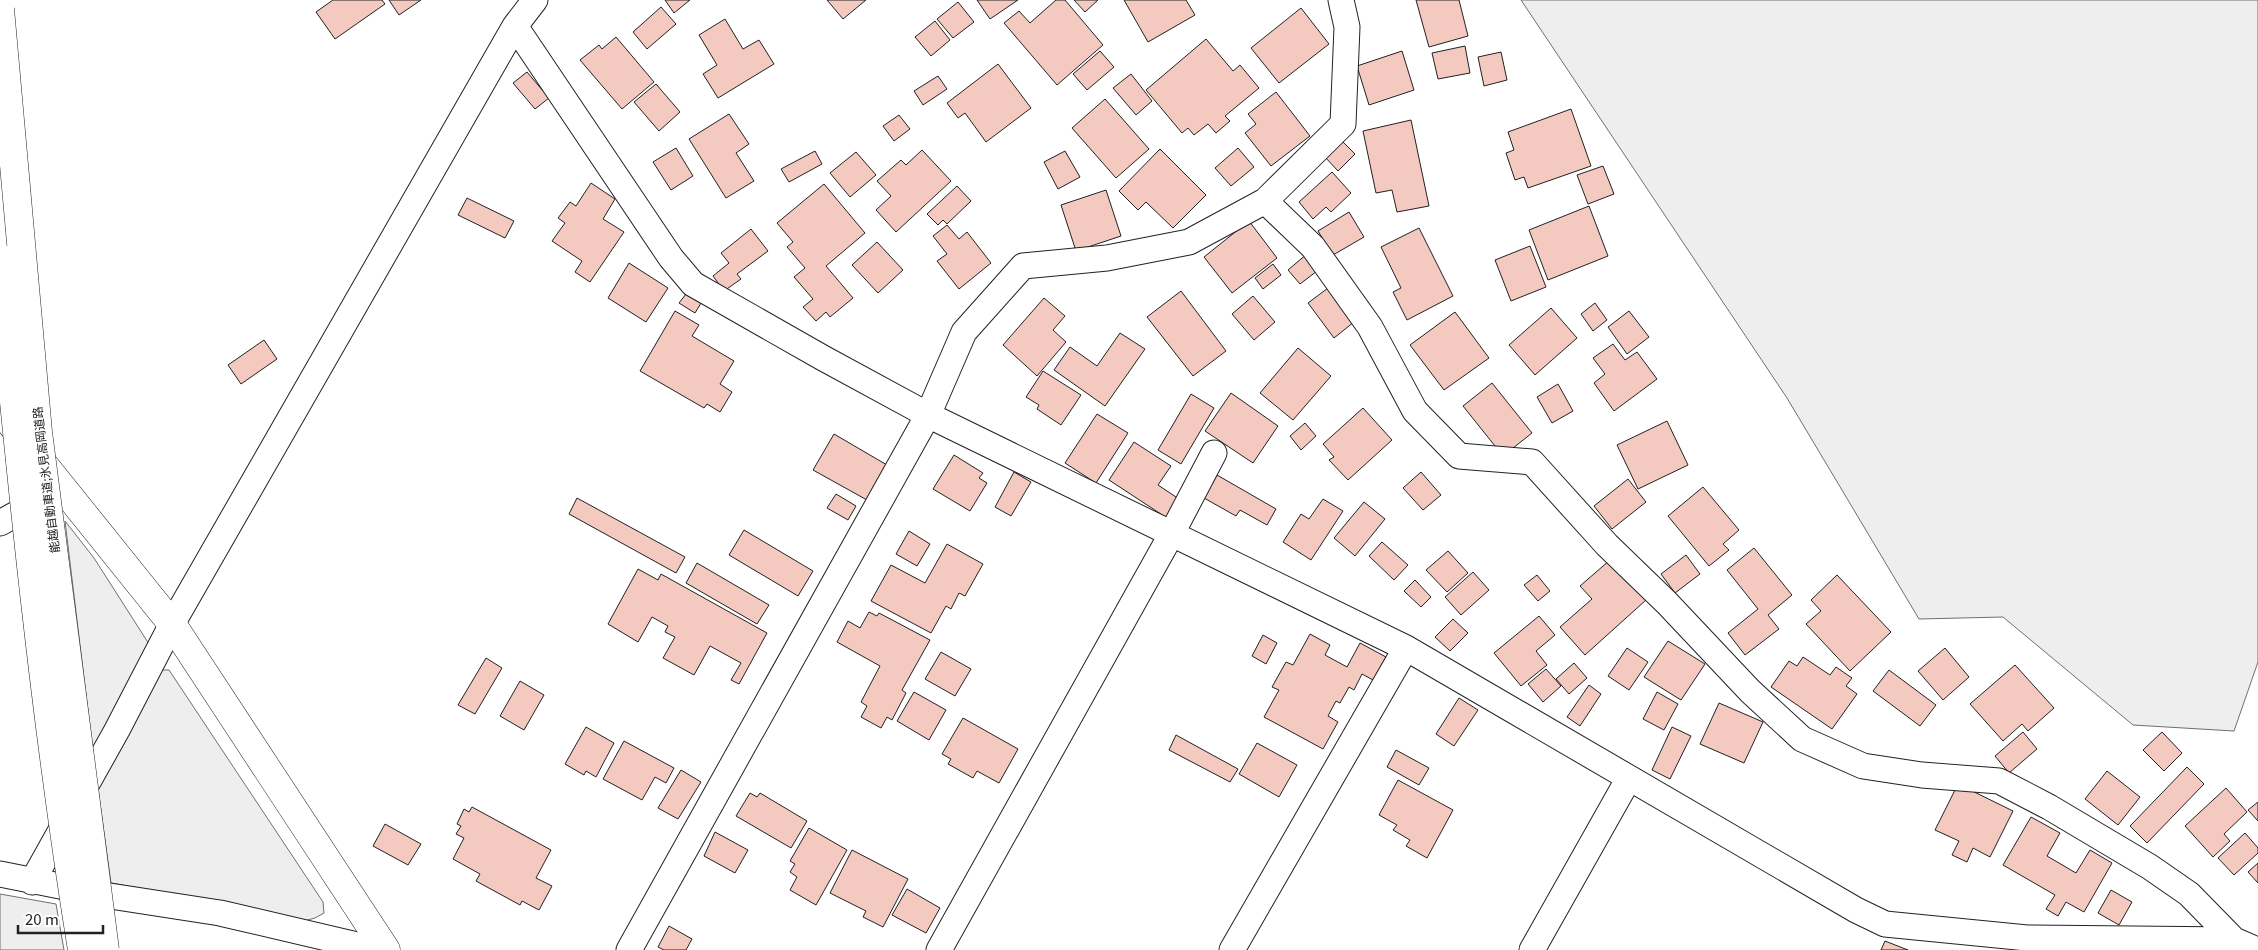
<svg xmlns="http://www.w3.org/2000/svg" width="2258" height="950" font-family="Georgia,'Noto Sans JP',serif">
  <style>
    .green { fill: #eee; stroke: #6f6f6f }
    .building { fill: #f3c9c0; stroke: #222 }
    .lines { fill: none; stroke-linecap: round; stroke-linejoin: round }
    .street-casing { stroke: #222; stroke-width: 27 }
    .secondary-casing { stroke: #222; stroke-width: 29 }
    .street { stroke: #fff; stroke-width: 25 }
    .secondary { stroke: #fff; stroke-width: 28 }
    .highway-bridge-casing { stroke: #222; stroke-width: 29; stroke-linecap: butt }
    .highway-bridge { stroke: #fff; stroke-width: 28 }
    .labels { text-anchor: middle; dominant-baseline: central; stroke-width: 4; stroke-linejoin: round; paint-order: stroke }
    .street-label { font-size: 12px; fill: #222; stroke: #fff }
  </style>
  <rect width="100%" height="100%" fill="#fff"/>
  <path class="green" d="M 1521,0 L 2258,0 L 2258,662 L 2234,731 L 2133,725 L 2003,617 L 1919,619 L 1787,398 Z
    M 65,521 L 94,558 L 149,644 L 93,752 Z
    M 159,670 L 169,670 L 323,902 L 324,913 L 315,918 L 297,923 L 244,907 L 111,883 L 97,782 Z
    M 0,894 L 56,904 L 64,950 L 0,950 Z"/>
  <path class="building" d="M 333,0 L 382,0 L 385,4 L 335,39 L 316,12 Z
    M 389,0 L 421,0 L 399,15 Z
    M 665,0 L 690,0 L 674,13 Z
    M 827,0 L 866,0 L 843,19 Z
    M 977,0 L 1018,0 L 990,19 Z
    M 1056,0 L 1065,0 L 1103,45 L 1057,85 L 1004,23 L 1019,11 L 1030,23 Z
    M 1074,0 L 1098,0 L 1085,12 Z
    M 1124,0 L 1186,0 L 1195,15 L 1148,42 Z
    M 1416,0 L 1459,0 L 1468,36 L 1429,47 Z
    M 958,2 L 974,22 L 953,38 L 937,19 Z
    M 661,7 L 676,24 L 647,49 L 633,32 Z
    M 1301,8 L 1329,44 L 1279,83 L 1251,48 Z
    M 725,19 L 743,49 L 759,40 L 774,64 L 718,98 L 703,74 L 717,65 L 699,35 Z
    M 935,21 L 950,40 L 931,56 L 915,37 Z
    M 616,37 L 654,82 L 622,109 L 580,60 L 599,45 L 602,49 Z
    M 1206,39 L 1233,71 L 1240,65 L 1259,88 L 1225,116 L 1230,121 L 1216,133 L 1208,124 L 1194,135 L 1188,128 L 1182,133 L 1146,90 Z
    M 1465,46 L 1470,73 L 1438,79 L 1432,53 Z
    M 1100,51 L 1114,67 L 1087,90 L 1073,74 Z
    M 1402,51 L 1414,90 L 1369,105 L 1357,66 Z
    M 1501,52 L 1507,80 L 1484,86 L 1478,57 Z
    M 998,64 L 1031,108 L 986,142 L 965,113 L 958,118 L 947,103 Z
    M 527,72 L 549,98 L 535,109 L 513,83 Z
    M 1131,74 L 1152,101 L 1136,115 L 1113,88 Z
    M 938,76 L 947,89 L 923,105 L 914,91 Z
    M 656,84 L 680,112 L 659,131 L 634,102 Z
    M 1276,92 L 1310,136 L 1271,166 L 1245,133 L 1256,124 L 1248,114 Z
    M 1105,99 L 1149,149 L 1116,178 L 1072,128 Z
    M 1571,109 L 1591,166 L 1528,188 L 1524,177 L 1515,180 L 1506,153 L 1514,150 L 1508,132 Z
    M 729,114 L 749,144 L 736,153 L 754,181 L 726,198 L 689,139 Z
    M 899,115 L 910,129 L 894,141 L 883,126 Z
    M 1411,120 L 1429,206 L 1397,212 L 1392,190 L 1376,193 L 1363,131 Z
    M 1341,140 L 1355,154 L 1338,171 L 1324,156 Z
    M 676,148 L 693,176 L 671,190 L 653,162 Z
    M 1238,148 L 1254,167 L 1231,186 L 1215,168 Z
    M 1160,149 L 1206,195 L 1173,228 L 1146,202 L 1138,210 L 1119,191 Z
    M 922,150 L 951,181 L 896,232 L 876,210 L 891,196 L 877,181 L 901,160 L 906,165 Z
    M 815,151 L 822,164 L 789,182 L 781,169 Z
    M 1065,151 L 1080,177 L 1058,189 L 1044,162 Z
    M 856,152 L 876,175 L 850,197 L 830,173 Z
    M 1603,166 L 1614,194 L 1588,204 L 1577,175 Z
    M 1332,172 L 1351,193 L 1331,212 L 1326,207 L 1313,219 L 1299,202 Z
    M 591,183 L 615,199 L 603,219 L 624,232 L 590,282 L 575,272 L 582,261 L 552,241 L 565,223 L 558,218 L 570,202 L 576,206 Z
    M 824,184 L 865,233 L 826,266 L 853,298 L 830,317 L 826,312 L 816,321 L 803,307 L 813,299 L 794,277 L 805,268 L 787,247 L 793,242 L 777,223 Z
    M 957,186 L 971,201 L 947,224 L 943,220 L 938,225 L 927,214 Z
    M 1106,190 L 1121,236 L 1076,251 L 1061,205 Z
    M 467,198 L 514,221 L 505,238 L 458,215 Z
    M 1589,206 L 1608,256 L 1548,280 L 1529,230 Z
    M 1349,212 L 1364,237 L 1333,255 L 1318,231 Z
    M 1249,221 L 1277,258 L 1232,293 L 1204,257 Z
    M 947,225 L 959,239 L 967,232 L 991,263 L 959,289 L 937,261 L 947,254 L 933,236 Z
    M 1419,228 L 1453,296 L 1407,320 L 1393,292 L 1401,288 L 1381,247 Z
    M 751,229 L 768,251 L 737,274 L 741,279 L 724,291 L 713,276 L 729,263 L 721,253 Z
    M 877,242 L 903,270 L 878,293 L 852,265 Z
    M 1530,246 L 1546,287 L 1511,301 L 1495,260 Z
    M 1308,253 L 1321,268 L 1300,284 L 1288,270 Z
    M 629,263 L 668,288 L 646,322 L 608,298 Z
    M 1273,264 L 1281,275 L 1263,289 L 1255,278 Z
    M 1328,288 L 1354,322 L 1334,338 L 1308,303 Z
    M 1181,291 L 1226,351 L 1193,376 L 1147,317 Z
    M 686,294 L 701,303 L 695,313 L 679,303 Z
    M 1253,296 L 1275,322 L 1254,340 L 1232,314 Z
    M 1044,298 L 1065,316 L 1053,330 L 1066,342 L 1037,376 L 1003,345 Z
    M 1595,303 L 1607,320 L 1593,331 L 1581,314 Z
    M 1551,308 L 1577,338 L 1535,375 L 1509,345 Z
    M 675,311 L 699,325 L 692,336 L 734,361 L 720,384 L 732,392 L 720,412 L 707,404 L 704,408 L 640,371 Z
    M 1629,311 L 1649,337 L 1627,354 L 1608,327 Z
    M 1455,312 L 1489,358 L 1444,390 L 1410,345 Z
    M 1120,333 L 1145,349 L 1105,406 L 1054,370 L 1070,347 L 1097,366 Z
    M 264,340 L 277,359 L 241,384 L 228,365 Z
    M 1613,344 L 1625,360 L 1637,352 L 1657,379 L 1614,411 L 1594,383 L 1605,374 L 1593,358 Z
    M 1298,348 L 1331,376 L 1293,420 L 1260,393 Z
    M 1043,371 L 1081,395 L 1061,425 L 1037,409 L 1039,405 L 1026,397 Z
    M 1492,383 L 1532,433 L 1503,456 L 1463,406 Z
    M 1558,384 L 1573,411 L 1552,423 L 1537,397 Z
    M 1231,393 L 1278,426 L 1253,463 L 1205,431 Z
    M 1191,394 L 1214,408 L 1181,464 L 1158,450 Z
    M 1363,408 L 1392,440 L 1348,480 L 1329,460 L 1334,457 L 1323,444 Z
    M 1097,414 L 1128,433 L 1096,483 L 1065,463 Z
    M 1667,421 L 1688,465 L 1638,489 L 1617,445 Z
    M 1305,423 L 1316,436 L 1301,450 L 1290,436 Z
    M 834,434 L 887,465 L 867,500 L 813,470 Z
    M 1134,442 L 1171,466 L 1158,485 L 1182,501 L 1170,520 L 1109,480 Z
    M 954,455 L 983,473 L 979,478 L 987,483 L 970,511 L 933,489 Z
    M 1014,472 L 1031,482 L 1011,516 L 995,507 Z
    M 1421,472 L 1441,495 L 1423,510 L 1403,488 Z
    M 1217,475 L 1276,509 L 1267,525 L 1240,510 L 1236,516 L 1204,498 Z
    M 1628,479 L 1646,502 L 1612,529 L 1594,506 Z
    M 1703,487 L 1739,530 L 1723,544 L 1729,550 L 1709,566 L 1668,516 Z
    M 836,494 L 856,506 L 848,520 L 827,508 Z
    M 577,498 L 685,557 L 676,573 L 569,514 Z
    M 1323,499 L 1343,511 L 1311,560 L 1283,542 L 1301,514 L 1309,519 Z
    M 1364,502 L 1385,519 L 1355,556 L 1334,538 Z
    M 744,530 L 813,571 L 798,596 L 729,555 Z
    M 909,531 L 930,544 L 917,566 L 896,554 Z
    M 1382,542 L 1408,565 L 1394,580 L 1369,556 Z
    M 947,544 L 983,564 L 965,596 L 959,593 L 951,609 L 946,606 L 931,633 L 871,601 L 891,565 L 925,583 Z
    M 1754,548 L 1792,595 L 1768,615 L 1779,629 L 1745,655 L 1728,633 L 1758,609 L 1727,570 Z
    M 1448,551 L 1468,573 L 1447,592 L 1426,570 Z
    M 1686,555 L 1700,574 L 1675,593 L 1661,574 Z
    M 1610,560 L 1646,600 L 1585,655 L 1560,627 L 1592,599 L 1580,586 Z
    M 697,563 L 769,605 L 757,624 L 686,583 Z
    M 638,569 L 658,580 L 661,574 L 767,633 L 739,684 L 731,680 L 741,663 L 710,646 L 694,675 L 663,658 L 675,637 L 665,632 L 668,626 L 652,617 L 638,642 L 608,624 Z
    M 1473,572 L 1489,590 L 1461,615 L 1445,597 Z
    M 1537,575 L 1550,591 L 1538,601 L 1524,585 Z
    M 1837,575 L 1891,632 L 1850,671 L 1806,624 L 1821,611 L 1811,600 Z
    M 1415,580 L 1431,597 L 1421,607 L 1404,591 Z
    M 869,612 L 877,616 L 879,613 L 930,640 L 902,690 L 906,693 L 892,720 L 887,717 L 881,728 L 861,717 L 867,706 L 861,702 L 880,666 L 837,642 L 848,621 L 860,628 Z
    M 1539,616 L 1555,635 L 1536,651 L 1547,665 L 1521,686 L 1494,653 Z
    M 1453,619 L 1468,633 L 1450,651 L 1435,637 Z
    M 1310,634 L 1330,645 L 1325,655 L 1347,667 L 1360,643 L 1386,657 L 1373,680 L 1362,674 L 1354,690 L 1349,687 L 1340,703 L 1336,701 L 1328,716 L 1338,722 L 1323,749 L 1264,717 L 1279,690 L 1272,687 L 1286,662 L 1293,665 Z
    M 1263,635 L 1277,643 L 1266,664 L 1252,656 Z
    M 1668,641 L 1705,664 L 1681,700 L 1644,677 Z
    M 1627,648 L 1648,662 L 1629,690 L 1608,676 Z
    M 1945,648 L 1969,677 L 1943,700 L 1918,671 Z
    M 941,652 L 971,669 L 955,696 L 925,679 Z
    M 1803,657 L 1830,675 L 1836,667 L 1852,678 L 1846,686 L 1857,694 L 1832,729 L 1771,687 L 1789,661 L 1797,666 Z
    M 486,658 L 502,668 L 475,714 L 458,705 Z
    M 1574,663 L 1587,678 L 1569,694 L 1556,679 Z
    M 2015,665 L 2054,708 L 2028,731 L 2022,724 L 2003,741 L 1970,704 Z
    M 1546,669 L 1561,686 L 1543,702 L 1528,684 Z
    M 1889,670 L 1936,705 L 1920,726 L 1873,691 Z
    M 520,681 L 544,695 L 524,730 L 500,716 Z
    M 1589,685 L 1601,694 L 1580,726 L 1567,717 Z
    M 914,692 L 946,710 L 929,740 L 897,721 Z
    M 1657,692 L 1678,704 L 1664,730 L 1643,719 Z
    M 1459,698 L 1478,710 L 1454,746 L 1436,734 Z
    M 1719,703 L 1763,722 L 1744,763 L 1700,744 Z
    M 963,718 L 1018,749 L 999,783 L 977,771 L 973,778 L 948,764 L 951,759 L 942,754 Z
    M 586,727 L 614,743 L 596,777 L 586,771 L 584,775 L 565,764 Z
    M 1672,727 L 1691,736 L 1670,779 L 1652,770 Z
    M 2023,732 L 2037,749 L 2009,773 L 1995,756 Z
    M 2162,732 L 2182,753 L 2164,771 L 2143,750 Z
    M 1176,735 L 1238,769 L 1230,782 L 1169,750 Z
    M 624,741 L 674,768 L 666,783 L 655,777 L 642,800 L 603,779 Z
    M 1257,743 L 1297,765 L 1279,797 L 1239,774 Z
    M 1396,750 L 1429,768 L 1419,785 L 1387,767 Z
    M 2187,767 L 2204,784 L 2147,843 L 2130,826 Z
    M 681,770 L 701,782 L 678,819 L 658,808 Z
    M 2107,771 L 2140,797 L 2118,825 L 2085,799 Z
    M 1398,780 L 1453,810 L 1427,858 L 1406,846 L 1410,840 L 1393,830 L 1397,825 L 1379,815 Z
    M 1958,784 L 2013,811 L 1990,857 L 1973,848 L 1967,862 L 1952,855 L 1959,841 L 1935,830 Z
    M 2226,788 L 2247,812 L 2224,834 L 2230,841 L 2213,857 L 2185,826 Z
    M 750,793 L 757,797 L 760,793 L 807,821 L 791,848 L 736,816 Z
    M 2258,802 L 2258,821 L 2248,810 Z
    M 472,807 L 551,850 L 536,878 L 552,886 L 539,910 L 522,901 L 520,905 L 476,881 L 480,874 L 453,859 L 464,838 L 456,834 L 461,826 L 457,824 L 464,809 L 469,812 Z
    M 2031,817 L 2060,833 L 2047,856 L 2076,873 L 2090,850 L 2112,863 L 2084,912 L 2066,902 L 2058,916 L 2046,909 L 2055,895 L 2003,865 Z
    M 385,824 L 421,844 L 408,865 L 373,846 Z
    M 809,828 L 847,850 L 816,905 L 790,890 L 797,877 L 790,872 L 795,864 L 790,861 Z
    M 715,832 L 748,850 L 735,873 L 704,856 Z
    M 2245,833 L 2258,848 L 2258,853 L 2234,875 L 2218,858 Z
    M 852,850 L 908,879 L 883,927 L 863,917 L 866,911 L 830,893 Z
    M 2258,863 L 2258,883 L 2248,872 Z
    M 907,889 L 940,908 L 926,933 L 892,915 Z
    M 2111,890 L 2132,902 L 2119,925 L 2098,913 Z
    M 669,926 L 692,939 L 686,950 L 664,950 L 658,947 Z
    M 1885,941 L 1908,950 L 1881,950 Z"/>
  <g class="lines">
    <defs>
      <path id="street" d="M 515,26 L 671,258 L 693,284 L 823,358 L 928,415 L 1406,648 L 1856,910 L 1885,924 L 2027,938 L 2234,940
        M 1265,201 L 1313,247 L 1370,327 L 1415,411 L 1459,456 L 1532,462 L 1607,545 L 1667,603 L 1750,691 L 1802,739 L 1863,766 L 1922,775 L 1999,781 L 2049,807 L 2150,867 L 2189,894 L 2234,940 L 2257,950
        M 0,523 L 41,500
        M 0,874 L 110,896 L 220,913 L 378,950
        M 32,882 L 117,730 L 172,624 L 515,26 L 535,0
        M 629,950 L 928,415 L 964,332 L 1023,266 L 1107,258 L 1189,242 L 1265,201 L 1343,124 L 1347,27 L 1341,0
        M 939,950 L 1171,535 L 1214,453
        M 1232,950 L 1406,648
        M 1532,950 L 1629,778"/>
      <path id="secondary" d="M 0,410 L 172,624 L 386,950"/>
    </defs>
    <use href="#street" class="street-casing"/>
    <use href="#secondary" class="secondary-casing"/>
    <use href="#street" class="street"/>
    <use href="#secondary" class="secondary"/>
    <defs>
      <path id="highway-bridge" d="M 0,9 L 38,432 L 105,950
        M 0,258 C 22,489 45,721 82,950"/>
    </defs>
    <use href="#highway-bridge" class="highway-bridge-casing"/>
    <use href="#highway-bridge" class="highway-bridge"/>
  </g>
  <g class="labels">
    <g class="street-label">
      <text transform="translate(45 480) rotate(-97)">能越自動車道;氷見高岡道路</text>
    </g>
  </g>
  <path d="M18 925v8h85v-8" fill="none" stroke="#222222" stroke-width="2.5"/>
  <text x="25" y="925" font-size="15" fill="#222222" stroke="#ffffff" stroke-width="4" paint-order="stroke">20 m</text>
</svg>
